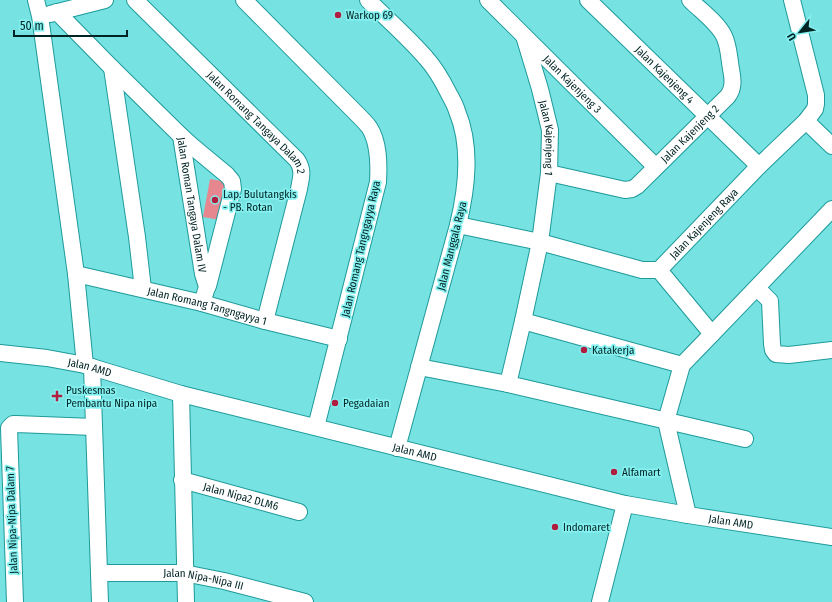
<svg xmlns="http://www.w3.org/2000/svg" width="832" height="602" font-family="'Fira Sans Condensed',sans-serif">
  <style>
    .green { fill: #e6878f }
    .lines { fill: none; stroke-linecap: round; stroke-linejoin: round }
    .minor-casing { stroke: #1f9a9a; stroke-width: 18 }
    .minor { stroke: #fff; stroke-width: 16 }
    .poi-dot { fill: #b01d3f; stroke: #84f0ef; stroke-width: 1.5 }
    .labels { text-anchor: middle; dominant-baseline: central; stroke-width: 3.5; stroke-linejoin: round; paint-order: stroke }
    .poi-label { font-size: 11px; fill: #002323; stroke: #84f0ef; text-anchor: start }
    .street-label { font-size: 11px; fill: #002323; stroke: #84f0ef }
  </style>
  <rect width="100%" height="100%" fill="#76e2e2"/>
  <path class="green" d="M 210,179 L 228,182 L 220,220 L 203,217 Z"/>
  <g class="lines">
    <defs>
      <g id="minor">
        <path d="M 36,0 L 40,16 L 76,274 L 85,365"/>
        <path id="s1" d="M 135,0 L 297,160 C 304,171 301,177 299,189 L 265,321"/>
        <path d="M 244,0 L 358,115 C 362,119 366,123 369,127 C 379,142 379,164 378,182 L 316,427"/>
        <path d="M 368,0 C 387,19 409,38 426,58 C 435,68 442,80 448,92 C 451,98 455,104 457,111 C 472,147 467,188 458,225 L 397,448"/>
        <path id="s2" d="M 488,0 L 656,167"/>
        <path id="s3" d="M 588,0 L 759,166"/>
        <path id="s4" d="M 57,12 L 112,68 L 181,136 L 203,274 L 207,287 L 202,303"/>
        <path d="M 50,14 L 105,0"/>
        <path id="s5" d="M 524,36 L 540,89 L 550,130 L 549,173 L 540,242 L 523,321 L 508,384 L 745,439"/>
        <path d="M 112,68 L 137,237 L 143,289"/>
        <path d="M 806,121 L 832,146"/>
        <path d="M 181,136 L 192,146 L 227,175 L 232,181 L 233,189 L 208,286"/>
        <path id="s6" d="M 549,173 L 625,190 L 632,189 L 637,186 L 728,96 C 734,88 733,79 731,69 C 729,58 729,46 724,36 C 717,22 701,11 690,0"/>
        <path id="s7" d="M 458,225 L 540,242 L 642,270 L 659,270 L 759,166 L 806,121 L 815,109 L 816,104 L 816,95 L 792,0"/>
        <path d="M 659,270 L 712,334 L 682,365 L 666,421 L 688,515"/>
        <path id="s8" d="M 76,274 L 202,303 L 265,321 L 339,339"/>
        <path d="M 757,288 L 770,301 L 772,344 L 773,350 L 776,354 L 789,355 L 832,350"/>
        <path d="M 523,321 L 682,365"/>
        <path d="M 712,334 L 832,209"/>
        <path id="s9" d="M 0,353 L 47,358 L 85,365 L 181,394 L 625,504 L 688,515 L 832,537"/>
        <path d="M 92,367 L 100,602"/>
        <path d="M 419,367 L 508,384"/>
        <path d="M 181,394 L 186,602"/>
        <path id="s10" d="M 182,480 L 299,512"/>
        <path id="s11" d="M 99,573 L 184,573 L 224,581 L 305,602"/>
        <path d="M 15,602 L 9,428 L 13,424 L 16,424 L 94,427"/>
        <path d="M 600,602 L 625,504"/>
      </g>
    </defs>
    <use href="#minor" class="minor-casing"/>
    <use href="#minor" class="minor"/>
  </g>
  <g class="poi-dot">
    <circle cx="338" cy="15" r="4"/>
    <circle cx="215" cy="200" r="4"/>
    <circle cx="584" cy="350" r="4"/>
    <path d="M55 390h4v4h4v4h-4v4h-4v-4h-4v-4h4z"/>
    <circle cx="335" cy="403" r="4"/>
    <circle cx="614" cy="472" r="4"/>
    <circle cx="555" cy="527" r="4"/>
  </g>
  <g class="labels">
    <g class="poi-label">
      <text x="346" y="15">Warkop 69</text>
      <text x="223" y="194">Lap. Bulutangkis<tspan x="223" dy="13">- PB. Rotan</tspan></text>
      <text x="592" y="350">Katakerja</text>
      <text x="66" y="390">Puskesmas<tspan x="66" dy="13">Pembantu Nipa nipa</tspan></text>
      <text x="343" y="403">Pegadaian</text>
      <text x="622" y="472">Alfamart</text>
      <text x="563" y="527">Indomaret</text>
    </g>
    <g class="street-label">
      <text stroke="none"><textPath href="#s3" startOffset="107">Jalan Kajenjeng 4</textPath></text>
      <text stroke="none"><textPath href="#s2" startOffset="119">Jalan Kajenjeng 3</textPath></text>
      <text stroke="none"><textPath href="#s1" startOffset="173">Jalan Romang Tangaya Dalam 2</textPath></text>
      <text stroke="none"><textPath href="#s6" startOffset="165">Jalan Kajenjeng 2</textPath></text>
      <text stroke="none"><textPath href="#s5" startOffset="105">Jalan Kajenjeng 1</textPath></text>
      <text stroke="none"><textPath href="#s4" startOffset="245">Jalan Roman Tangaya Dalam IV</textPath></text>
      <text stroke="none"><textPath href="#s7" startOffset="271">Jalan Kajenjeng Raya</textPath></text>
      <text transform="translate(452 246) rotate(-76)">Jalan Manggala Raya</text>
      <text transform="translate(361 249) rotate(-77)">Jalan Romang Tangngayya Raya</text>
      <text stroke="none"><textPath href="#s8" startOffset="135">Jalan Romang Tangngayya 1</textPath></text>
      <text stroke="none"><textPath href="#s9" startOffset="91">Jalan AMD</textPath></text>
      <text stroke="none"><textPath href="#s9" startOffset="427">Jalan AMD</textPath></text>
      <text stroke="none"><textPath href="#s10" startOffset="61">Jalan Nipa2 DLM6</textPath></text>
      <text transform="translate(12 520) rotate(-92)">Jalan Nipa-Nipa Dalam 7</text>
      <text stroke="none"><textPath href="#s9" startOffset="751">Jalan AMD</textPath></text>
      <text stroke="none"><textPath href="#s11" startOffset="105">Jalan Nipa-Nipa III</textPath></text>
    </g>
  </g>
  <g transform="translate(800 32) rotate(240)" stroke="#84f0ef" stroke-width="3" paint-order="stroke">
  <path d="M0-3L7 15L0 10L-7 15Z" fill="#002323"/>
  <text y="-6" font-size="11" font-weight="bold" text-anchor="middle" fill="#002323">U</text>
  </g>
  <path d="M14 30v6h113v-6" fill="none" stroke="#002323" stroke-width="2"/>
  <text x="20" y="30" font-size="12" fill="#002323" stroke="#84f0ef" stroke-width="3" paint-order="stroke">50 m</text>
</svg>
